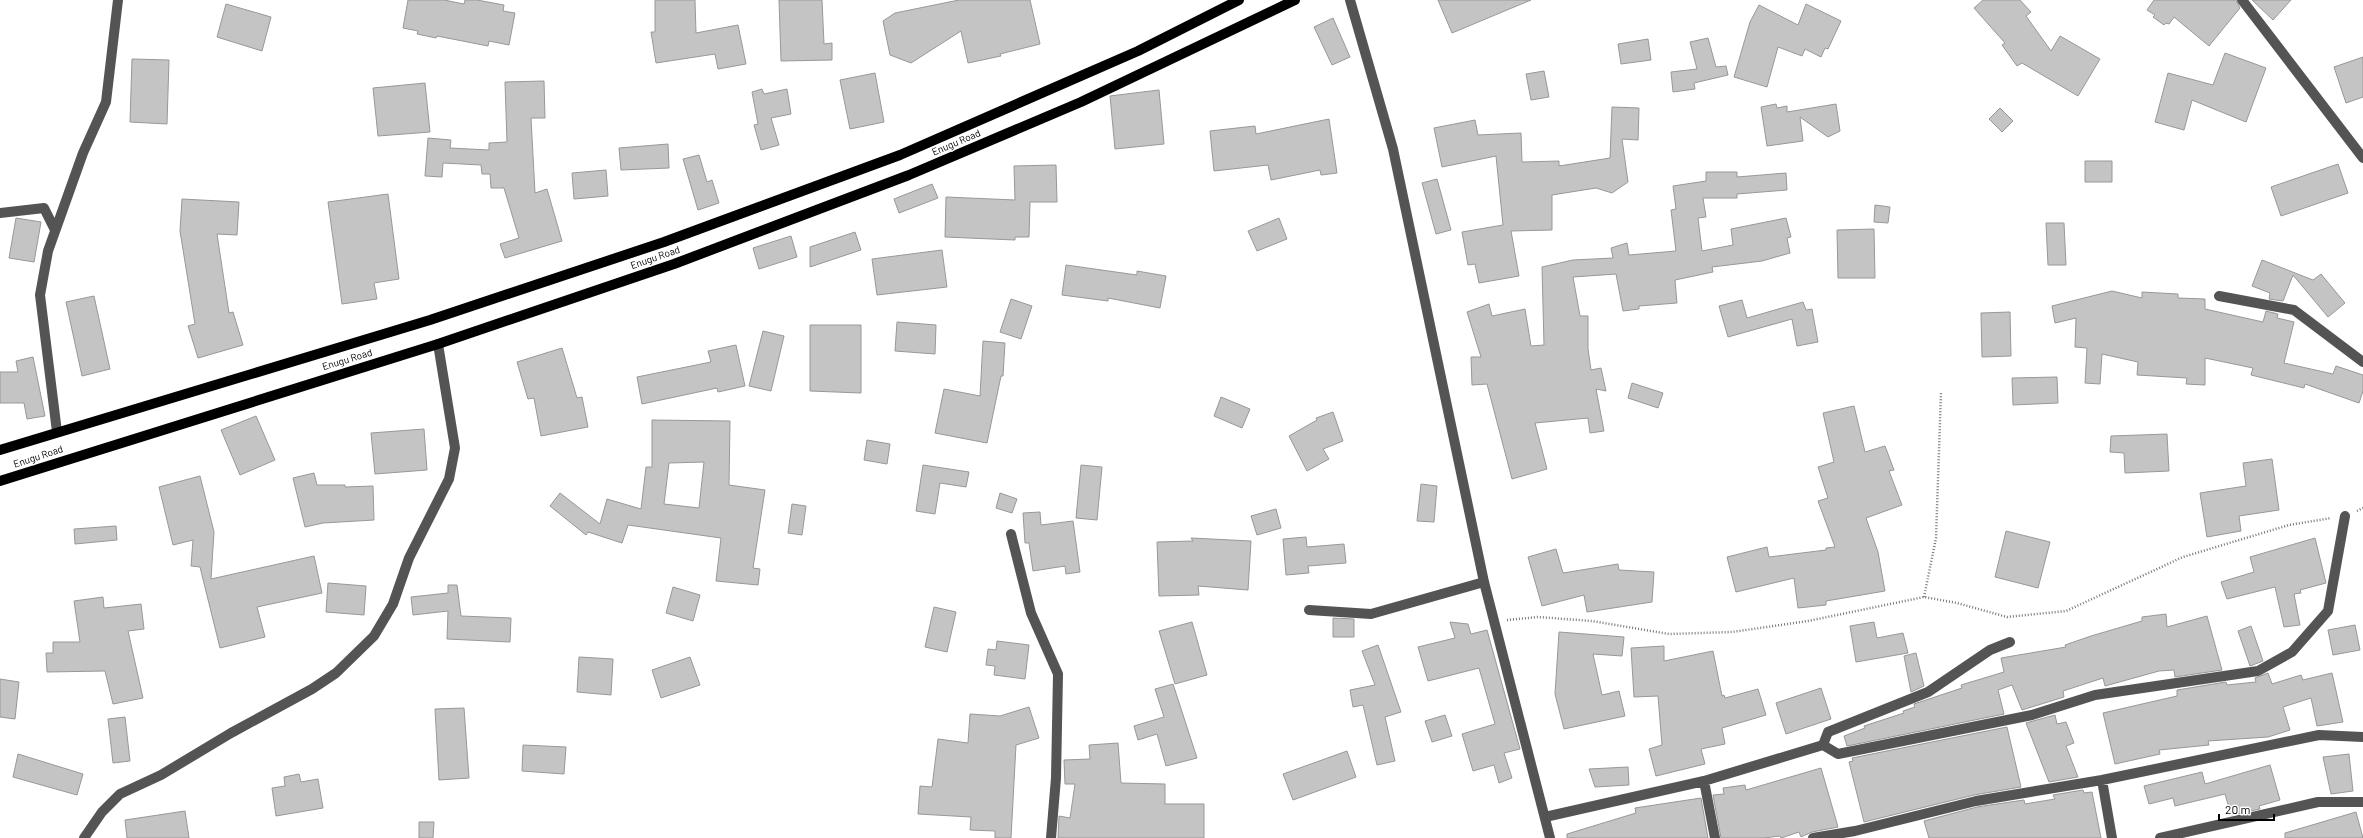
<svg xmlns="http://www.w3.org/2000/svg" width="2363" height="838" font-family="Barlow,sans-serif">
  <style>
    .building { fill: #c4c4c4; stroke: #989898; fill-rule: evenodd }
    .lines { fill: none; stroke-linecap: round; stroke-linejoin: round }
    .path { stroke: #767676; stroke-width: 2.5; stroke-dasharray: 1 2; stroke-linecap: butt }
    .minor { stroke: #545454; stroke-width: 10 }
    .major { stroke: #000; stroke-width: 10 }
    .labels { text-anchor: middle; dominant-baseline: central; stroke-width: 3; stroke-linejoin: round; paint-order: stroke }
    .street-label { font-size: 10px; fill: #000; stroke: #fff }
  </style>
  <rect width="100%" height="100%" fill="#fff"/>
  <path class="building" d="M 408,0 L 444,0 L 464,4 L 465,0 L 477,0 L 504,5 L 503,11 L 515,13 L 509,45 L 489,41 L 488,46 L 437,36 L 436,38 L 417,34 L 418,31 L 403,28 Z
    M 655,0 L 695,0 L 696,33 L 738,25 L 746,64 L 718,69 L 715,54 L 656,63 L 651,32 L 655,32 Z
    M 779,0 L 822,0 L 824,44 L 832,43 L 832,60 L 781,61 Z
    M 959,0 L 1030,0 L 1040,44 L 1000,54 L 1001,56 L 968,63 L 961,31 L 911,63 L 890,55 L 883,21 L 895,13 Z
    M 1438,0 L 1531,0 L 1452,33 Z
    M 1983,0 L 2020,0 L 2031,12 L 2026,16 L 2051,51 L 2060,36 L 2100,59 L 2078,96 L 2022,63 L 2017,66 L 2002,45 L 2005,43 L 1974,8 Z
    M 2154,0 L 2236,0 L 2240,8 L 2209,46 L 2174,17 L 2169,24 L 2166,23 L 2164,25 L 2153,17 L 2155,15 L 2147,10 Z
    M 2252,0 L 2291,0 L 2273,20 Z
    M 226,4 L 271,17 L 262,51 L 217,37 Z
    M 1806,4 L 1841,21 L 1828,49 L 1825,48 L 1821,57 L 1805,49 L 1802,56 L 1778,47 L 1767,87 L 1734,77 L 1750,22 L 1759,5 L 1798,25 Z
    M 1333,18 L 1350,57 L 1332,65 L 1314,27 Z
    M 1708,38 L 1716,67 L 1726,66 L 1728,75 L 1694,83 L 1695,89 L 1673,92 L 1671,72 L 1697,69 L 1690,42 Z
    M 1648,39 L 1651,60 L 1621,64 L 1618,44 Z
    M 2225,53 L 2266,68 L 2246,122 L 2192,100 L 2184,130 L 2155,122 L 2168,73 L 2213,85 Z
    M 2363,57 L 2363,97 L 2346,103 L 2334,67 Z
    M 132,59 L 169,60 L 167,124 L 130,122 Z
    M 1544,71 L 1549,97 L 1531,100 L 1526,74 Z
    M 875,73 L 884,122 L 850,129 L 840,80 Z
    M 544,81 L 545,118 L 531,118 L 535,193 L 547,189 L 562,241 L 505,258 L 500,244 L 519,238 L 504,188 L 491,188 L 490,174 L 482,174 L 481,165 L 443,163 L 442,177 L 425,176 L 428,138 L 451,140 L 450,148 L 489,150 L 489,143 L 507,142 L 505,82 Z
    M 425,83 L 430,132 L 378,136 L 373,88 Z
    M 762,89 L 764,94 L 787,89 L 791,114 L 771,118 L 779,145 L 761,150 L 754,125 L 758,124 L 752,92 Z
    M 1159,90 L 1164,144 L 1115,149 L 1110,96 Z
    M 1776,104 L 1777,108 L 1787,106 L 1787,112 L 1836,104 L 1840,131 L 1828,137 L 1800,117 L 1803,141 L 1767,146 L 1761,107 Z
    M 1612,107 L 1639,108 L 1638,140 L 1622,139 L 1628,182 L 1612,193 L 1596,188 L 1552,195 L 1552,230 L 1511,231 L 1519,276 L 1479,283 L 1475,264 L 1468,265 L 1462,232 L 1503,225 L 1496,156 L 1442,167 L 1434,128 L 1475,120 L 1478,135 L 1521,133 L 1522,162 L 1559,161 L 1559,166 L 1610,158 Z
    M 2000,108 L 2013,121 L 2002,132 L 1989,119 Z
    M 1329,119 L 1337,173 L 1321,175 L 1320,170 L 1271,180 L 1268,165 L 1214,171 L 1210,131 L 1255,126 L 1256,134 Z
    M 668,144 L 669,168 L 621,170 L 619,148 Z
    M 699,155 L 707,182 L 712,180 L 719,203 L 698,210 L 683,159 Z
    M 2085,161 L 2112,161 L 2112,182 L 2085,182 Z
    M 2338,164 L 2348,193 L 2281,216 L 2271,187 Z
    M 1056,165 L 1057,202 L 1030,202 L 1029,237 L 1015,237 L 1015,240 L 945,237 L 946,197 L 1015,200 L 1014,166 Z
    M 606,170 L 608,196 L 574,199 L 572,173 Z
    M 1706,172 L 1737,172 L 1737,177 L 1786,173 L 1787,190 L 1737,194 L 1737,198 L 1703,198 L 1706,217 L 1698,218 L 1702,251 L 1733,245 L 1731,229 L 1786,218 L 1791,237 L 1787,238 L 1790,253 L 1762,261 L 1712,267 L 1713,272 L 1675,280 L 1677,303 L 1639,306 L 1639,309 L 1623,311 L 1616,274 L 1573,277 L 1580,316 L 1588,316 L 1588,349 L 1591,370 L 1601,368 L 1606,391 L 1596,389 L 1604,431 L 1590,433 L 1588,418 L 1535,423 L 1547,469 L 1512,479 L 1487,384 L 1472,385 L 1471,357 L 1481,357 L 1467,312 L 1489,304 L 1492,316 L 1525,309 L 1531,346 L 1544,345 L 1542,267 L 1573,260 L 1613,258 L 1611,248 L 1627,243 L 1629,255 L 1676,251 L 1671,210 L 1676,209 L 1673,186 L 1706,181 Z
    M 1437,179 L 1451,230 L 1436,234 L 1422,183 Z
    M 932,184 L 938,198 L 899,213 L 894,199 Z
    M 388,194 L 399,279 L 374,283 L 377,299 L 342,304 L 328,202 Z
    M 182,199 L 239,202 L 237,235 L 217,234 L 229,313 L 233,312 L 243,345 L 198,358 L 188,326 L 195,324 L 180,231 Z
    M 1875,205 L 1890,207 L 1888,223 L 1874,222 Z
    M 16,218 L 41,222 L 34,262 L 9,258 Z
    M 1279,218 L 1287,239 L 1257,251 L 1248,231 Z
    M 2046,223 L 2064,223 L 2066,265 L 2048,265 Z
    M 1874,229 L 1875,278 L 1838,278 L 1837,230 Z
    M 855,232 L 861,250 L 810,267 L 810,247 Z
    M 791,236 L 797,257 L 759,269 L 753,248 Z
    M 942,250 L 947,287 L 877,295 L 872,259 Z
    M 2262,260 L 2313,280 L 2321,274 L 2345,303 L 2328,317 L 2293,275 L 2283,301 L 2269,299 L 2270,293 L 2252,286 Z
    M 1066,265 L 1137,275 L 1137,271 L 1166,276 L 1160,308 L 1108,298 L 1108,301 L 1062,295 Z
    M 2112,291 L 2142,298 L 2142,292 L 2178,294 L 2178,298 L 2205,299 L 2205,309 L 2263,322 L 2266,311 L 2278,314 L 2277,318 L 2294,322 L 2284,363 L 2333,374 L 2336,366 L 2363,375 L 2363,391 L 2359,403 L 2305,384 L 2304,388 L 2251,375 L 2253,368 L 2205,358 L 2205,385 L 2186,384 L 2187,378 L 2137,375 L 2138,362 L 2102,354 L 2100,384 L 2085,383 L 2087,348 L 2075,347 L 2076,318 L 2055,323 L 2052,306 Z
    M 94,296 L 110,369 L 82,376 L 66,302 Z
    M 1011,299 L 1032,306 L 1021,339 L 1000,332 Z
    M 1742,300 L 1747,318 L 1803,302 L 1806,310 L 1812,309 L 1818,342 L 1797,346 L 1792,319 L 1728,337 L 1719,306 Z
    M 2010,312 L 2011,356 L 1982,357 L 1981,313 Z
    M 897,322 L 936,325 L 935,354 L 895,351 Z
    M 810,325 L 861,325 L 861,393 L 810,391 Z
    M 763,331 L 784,336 L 771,391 L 749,386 Z
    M 983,341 L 1005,343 L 1003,376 L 1001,376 L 987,443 L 935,433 L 944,389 L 980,396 Z
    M 736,345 L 745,386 L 718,392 L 717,388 L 642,404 L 637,377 L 711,362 L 708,351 Z
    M 562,348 L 577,398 L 582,397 L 588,427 L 541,436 L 534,398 L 528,399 L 517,362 Z
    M 33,357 L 45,416 L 27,419 L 24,403 L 0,403 L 0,372 L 18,372 L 16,361 Z
    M 2057,377 L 2058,403 L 2013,405 L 2012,378 Z
    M 1632,383 L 1663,393 L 1658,408 L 1628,398 Z
    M 1221,397 L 1250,409 L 1242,428 L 1214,416 Z
    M 1854,406 L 1865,452 L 1885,446 L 1894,470 L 1889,471 L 1902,505 L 1866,518 L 1878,552 L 1885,591 L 1826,601 L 1826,605 L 1798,608 L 1794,578 L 1736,592 L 1727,557 L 1767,547 L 1769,557 L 1826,550 L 1826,548 L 1835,547 L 1818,501 L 1828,498 L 1818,467 L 1834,462 L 1823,413 Z
    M 1333,412 L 1343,441 L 1323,449 L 1329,459 L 1307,471 L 1289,436 L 1317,420 L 1316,418 Z
    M 256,416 L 275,460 L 240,475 L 221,430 Z
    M 652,420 L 730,421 L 729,485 L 765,490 L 753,568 L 760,569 L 758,585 L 716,581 L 721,538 L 628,525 L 622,543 L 588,532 L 586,535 L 550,506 L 560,493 L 600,524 L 607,499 L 641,509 L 646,467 L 652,467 ZM 704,462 L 699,508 L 664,504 L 669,463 Z
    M 424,429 L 427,470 L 375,474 L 371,433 Z
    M 2167,434 L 2169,471 L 2125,473 L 2124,453 L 2110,452 L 2111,436 Z
    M 867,440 L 890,444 L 887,464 L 864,460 Z
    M 2272,459 L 2279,510 L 2239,516 L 2241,531 L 2207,537 L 2200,493 L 2246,486 L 2243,463 Z
    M 923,465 L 969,472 L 966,487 L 940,483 L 935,514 L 916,511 Z
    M 1081,465 L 1102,467 L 1097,520 L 1076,518 Z
    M 314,473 L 317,485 L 345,485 L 345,487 L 373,486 L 374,520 L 323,523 L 305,527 L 293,478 Z
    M 200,476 L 214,532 L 211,579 L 314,556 L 322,593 L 257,607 L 265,637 L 220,648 L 200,567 L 191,566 L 193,540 L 173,545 L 159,487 Z
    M 1421,484 L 1437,486 L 1434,522 L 1417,521 Z
    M 1000,493 L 1017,499 L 1012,513 L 996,508 Z
    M 792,504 L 806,506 L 802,535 L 788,533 Z
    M 1276,509 L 1281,528 L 1257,535 L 1251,516 Z
    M 1040,512 L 1041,525 L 1073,521 L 1080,572 L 1066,574 L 1065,566 L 1033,571 L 1029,543 L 1025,543 L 1023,513 Z
    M 116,526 L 117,540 L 75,544 L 74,529 Z
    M 2006,531 L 2050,542 L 2038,588 L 1995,577 Z
    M 1306,537 L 1307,547 L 1344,544 L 1346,563 L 1308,566 L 1309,573 L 1286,575 L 1283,539 Z
    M 1191,538 L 1251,541 L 1248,590 L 1198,586 L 1199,595 L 1159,596 L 1157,542 L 1193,541 Z
    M 2315,538 L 2326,583 L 2300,590 L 2301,593 L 2294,594 L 2300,625 L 2284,627 L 2275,587 L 2227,599 L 2221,582 L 2254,572 L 2250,557 Z
    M 1556,549 L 1563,573 L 1618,564 L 1619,570 L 1654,572 L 1652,602 L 1587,612 L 1584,595 L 1542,606 L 1528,557 Z
    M 328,583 L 366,586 L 364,615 L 326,612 Z
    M 448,585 L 457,585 L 461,616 L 511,618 L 510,642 L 447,639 L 448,611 L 413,615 L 411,597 L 448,593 Z
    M 673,587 L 700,595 L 693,621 L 666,613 Z
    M 103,597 L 104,608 L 141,604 L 144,629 L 128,631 L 143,698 L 113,704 L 105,671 L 47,672 L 46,653 L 53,653 L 53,642 L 80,642 L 74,601 Z
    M 934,607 L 956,612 L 947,652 L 925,647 Z
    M 2166,614 L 2167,627 L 2207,616 L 2222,670 L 2175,677 L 2174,670 L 2159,671 L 2105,686 L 2103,678 L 2063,691 L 2064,697 L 2022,710 L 2012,685 L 1998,690 L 2004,714 L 1847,746 L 1844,736 L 1865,728 L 1864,726 L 1904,713 L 1903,711 L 1915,707 L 1914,704 L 1962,688 L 1961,685 L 2004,672 L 2001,658 L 2066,647 L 2065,645 L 2091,636 L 2142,621 L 2142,617 Z
    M 1333,618 L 1354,619 L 1354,637 L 1333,637 Z
    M 1192,622 L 1207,675 L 1175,684 L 1159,631 Z
    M 1450,622 L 1468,624 L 1471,634 L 1487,630 L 1520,749 L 1504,753 L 1512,778 L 1499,783 L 1494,765 L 1473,771 L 1462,734 L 1495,724 L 1479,668 L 1428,681 L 1418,647 L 1455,638 Z
    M 1874,622 L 1877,638 L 1903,633 L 1908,653 L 1856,662 L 1850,626 Z
    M 2355,625 L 2360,650 L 2333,655 L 2328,630 Z
    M 2251,626 L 2263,661 L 2250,666 L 2238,631 Z
    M 1559,632 L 1624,637 L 1622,656 L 1593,654 L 1602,695 L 1619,691 L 1625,716 L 1564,729 L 1555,694 Z
    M 997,641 L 1029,645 L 1025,679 L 994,675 L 995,666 L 986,665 L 988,649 L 996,650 Z
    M 1378,645 L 1401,712 L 1385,717 L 1395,761 L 1377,765 L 1363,705 L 1353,707 L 1350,690 L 1375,685 L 1362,651 Z
    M 1664,646 L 1664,661 L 1713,651 L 1722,696 L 1724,695 L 1725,698 L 1758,689 L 1766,715 L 1722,728 L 1725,744 L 1701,749 L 1705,764 L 1656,776 L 1649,749 L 1662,745 L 1658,696 L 1634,697 L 1631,648 Z
    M 1916,653 L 1924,686 L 1911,692 L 1904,656 Z
    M 579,657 L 613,659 L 611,695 L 577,692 Z
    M 690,657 L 700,685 L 661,698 L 652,670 Z
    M 2268,673 L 2272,684 L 2301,675 L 2303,680 L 2332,673 L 2343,722 L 2317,726 L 2311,698 L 2283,707 L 2290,730 L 2268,737 L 2208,741 L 2209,745 L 2159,750 L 2160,754 L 2115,764 L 2103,713 L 2177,696 L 2177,690 L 2226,682 L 2227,685 L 2256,682 L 2255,678 Z
    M 0,679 L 19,682 L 15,719 L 0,717 Z
    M 1173,684 L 1197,758 L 1166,766 L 1157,734 L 1138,740 L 1134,726 L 1164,717 L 1155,689 Z
    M 1821,688 L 1831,719 L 1786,734 L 1776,703 Z
    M 1029,707 L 1039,738 L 1016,745 L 1011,838 L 995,838 L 995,831 L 970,830 L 971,817 L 918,814 L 920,786 L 932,787 L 938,739 L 968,743 L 970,714 L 1000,716 Z
    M 464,708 L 469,778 L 439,780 L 435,709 Z
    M 1445,715 L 1452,736 L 1432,742 L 1425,721 Z
    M 2055,715 L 2057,724 L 2066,722 L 2074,743 L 2066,746 L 2078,777 L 2049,782 L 2026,723 Z
    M 125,717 L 130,761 L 113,763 L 108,719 Z
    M 2007,727 L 2021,787 L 1974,795 L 1864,822 L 1849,762 L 1853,761 L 1852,758 Z
    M 1118,743 L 1121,783 L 1165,784 L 1165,804 L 1204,804 L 1204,838 L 1058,838 L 1059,816 L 1070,818 L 1075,784 L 1065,784 L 1064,760 L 1090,759 L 1089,745 Z
    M 523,745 L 566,747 L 564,774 L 522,771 Z
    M 1347,751 L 1356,777 L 1293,800 L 1283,774 Z
    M 18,754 L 83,774 L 77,795 L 13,777 Z
    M 2349,754 L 2353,791 L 2331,794 L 2323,757 Z
    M 2270,765 L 2280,800 L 2259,806 L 2260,809 L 2231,815 L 2225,794 L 2175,806 L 2173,798 L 2149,804 L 2144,786 L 2202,772 L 2205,784 Z
    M 1628,767 L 1629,785 L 1595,787 L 1589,769 Z
    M 1821,768 L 1838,827 L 1812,832 L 1801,837 L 1799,832 L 1781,838 L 1780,836 L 1764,838 L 1721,838 L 1713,795 L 1724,794 L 1723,788 L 1745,785 L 1746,790 Z
    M 299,774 L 301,782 L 318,779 L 323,808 L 276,816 L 272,788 L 285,786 L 284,777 Z
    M 2083,790 L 2084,793 L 2092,792 L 2101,838 L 1929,838 L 1924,821 L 1977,807 L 2024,800 L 2025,804 L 2055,799 L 2053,795 Z
    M 1701,798 L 1708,838 L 1567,838 L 1567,834 L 1636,813 L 1635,808 Z
    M 185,811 L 189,838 L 127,838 L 125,820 Z
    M 2356,812 L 2363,838 L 2285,838 L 2285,833 Z
    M 419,822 L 434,822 L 433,838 L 419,838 Z"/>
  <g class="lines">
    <path class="path" d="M 2357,511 L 2363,508
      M 1924,597 L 1936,538 L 1941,392
      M 1507,620 L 1538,617 L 1592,621 L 1669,634 L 1732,632 L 1808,621 L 1924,597 L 1957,603 L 2007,617 L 2066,611 L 2183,557 L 2289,525 L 2331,518"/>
    <path class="minor" d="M 1350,0 L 1393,149 L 1484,582 L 1550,838
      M 2242,0 L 2363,158
      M 0,213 L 44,208 L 55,230
      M 2219,296 L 2294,310 L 2363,362
      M 57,432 L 40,295 L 48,251 L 83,153 L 106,102 L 118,0
      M 1011,534 L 1031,613 L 1058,674 L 1056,778 L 1051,838
      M 1309,610 L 1371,614 L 1484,582
      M 1823,745 L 1838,754 L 2032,715 L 2095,695 L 2258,671 L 2292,652 L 2328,611 L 2345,516
      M 2102,780 L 2112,838
      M 1704,781 L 1715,838
      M 1545,817 L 1704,781 L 1823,745 L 1828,732 L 1928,692 L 1990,650 L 2010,642
      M 84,838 L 102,812 L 120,794 L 161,775 L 231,733 L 312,689 L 336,673 L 374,636 L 393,604 L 409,558 L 449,479 L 455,448 L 438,344
      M 1813,838 L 1855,831 L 1976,801 L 2102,780 L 2319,735 L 2363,737
      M 2160,838 L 2318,802 L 2363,802"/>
    <path class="major" d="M 0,450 L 430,320 L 664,242 L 900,155 L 1138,51 L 1239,0
      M 0,481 L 438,344 L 674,264 L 909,175 L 1081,102 L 1295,0"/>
  </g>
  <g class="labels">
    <g class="street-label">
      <text transform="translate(956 142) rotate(-23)">Enugu Road</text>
      <text transform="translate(655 257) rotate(-19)">Enugu Road</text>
      <text transform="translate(347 359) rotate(-17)">Enugu Road</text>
      <text transform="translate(38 456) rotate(-18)">Enugu Road</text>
    </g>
  </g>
  <path d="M2219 814v6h55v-6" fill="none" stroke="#000000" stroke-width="2"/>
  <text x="2225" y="814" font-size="12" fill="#000000" stroke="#ffffff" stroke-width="3" paint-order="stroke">20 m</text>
</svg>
